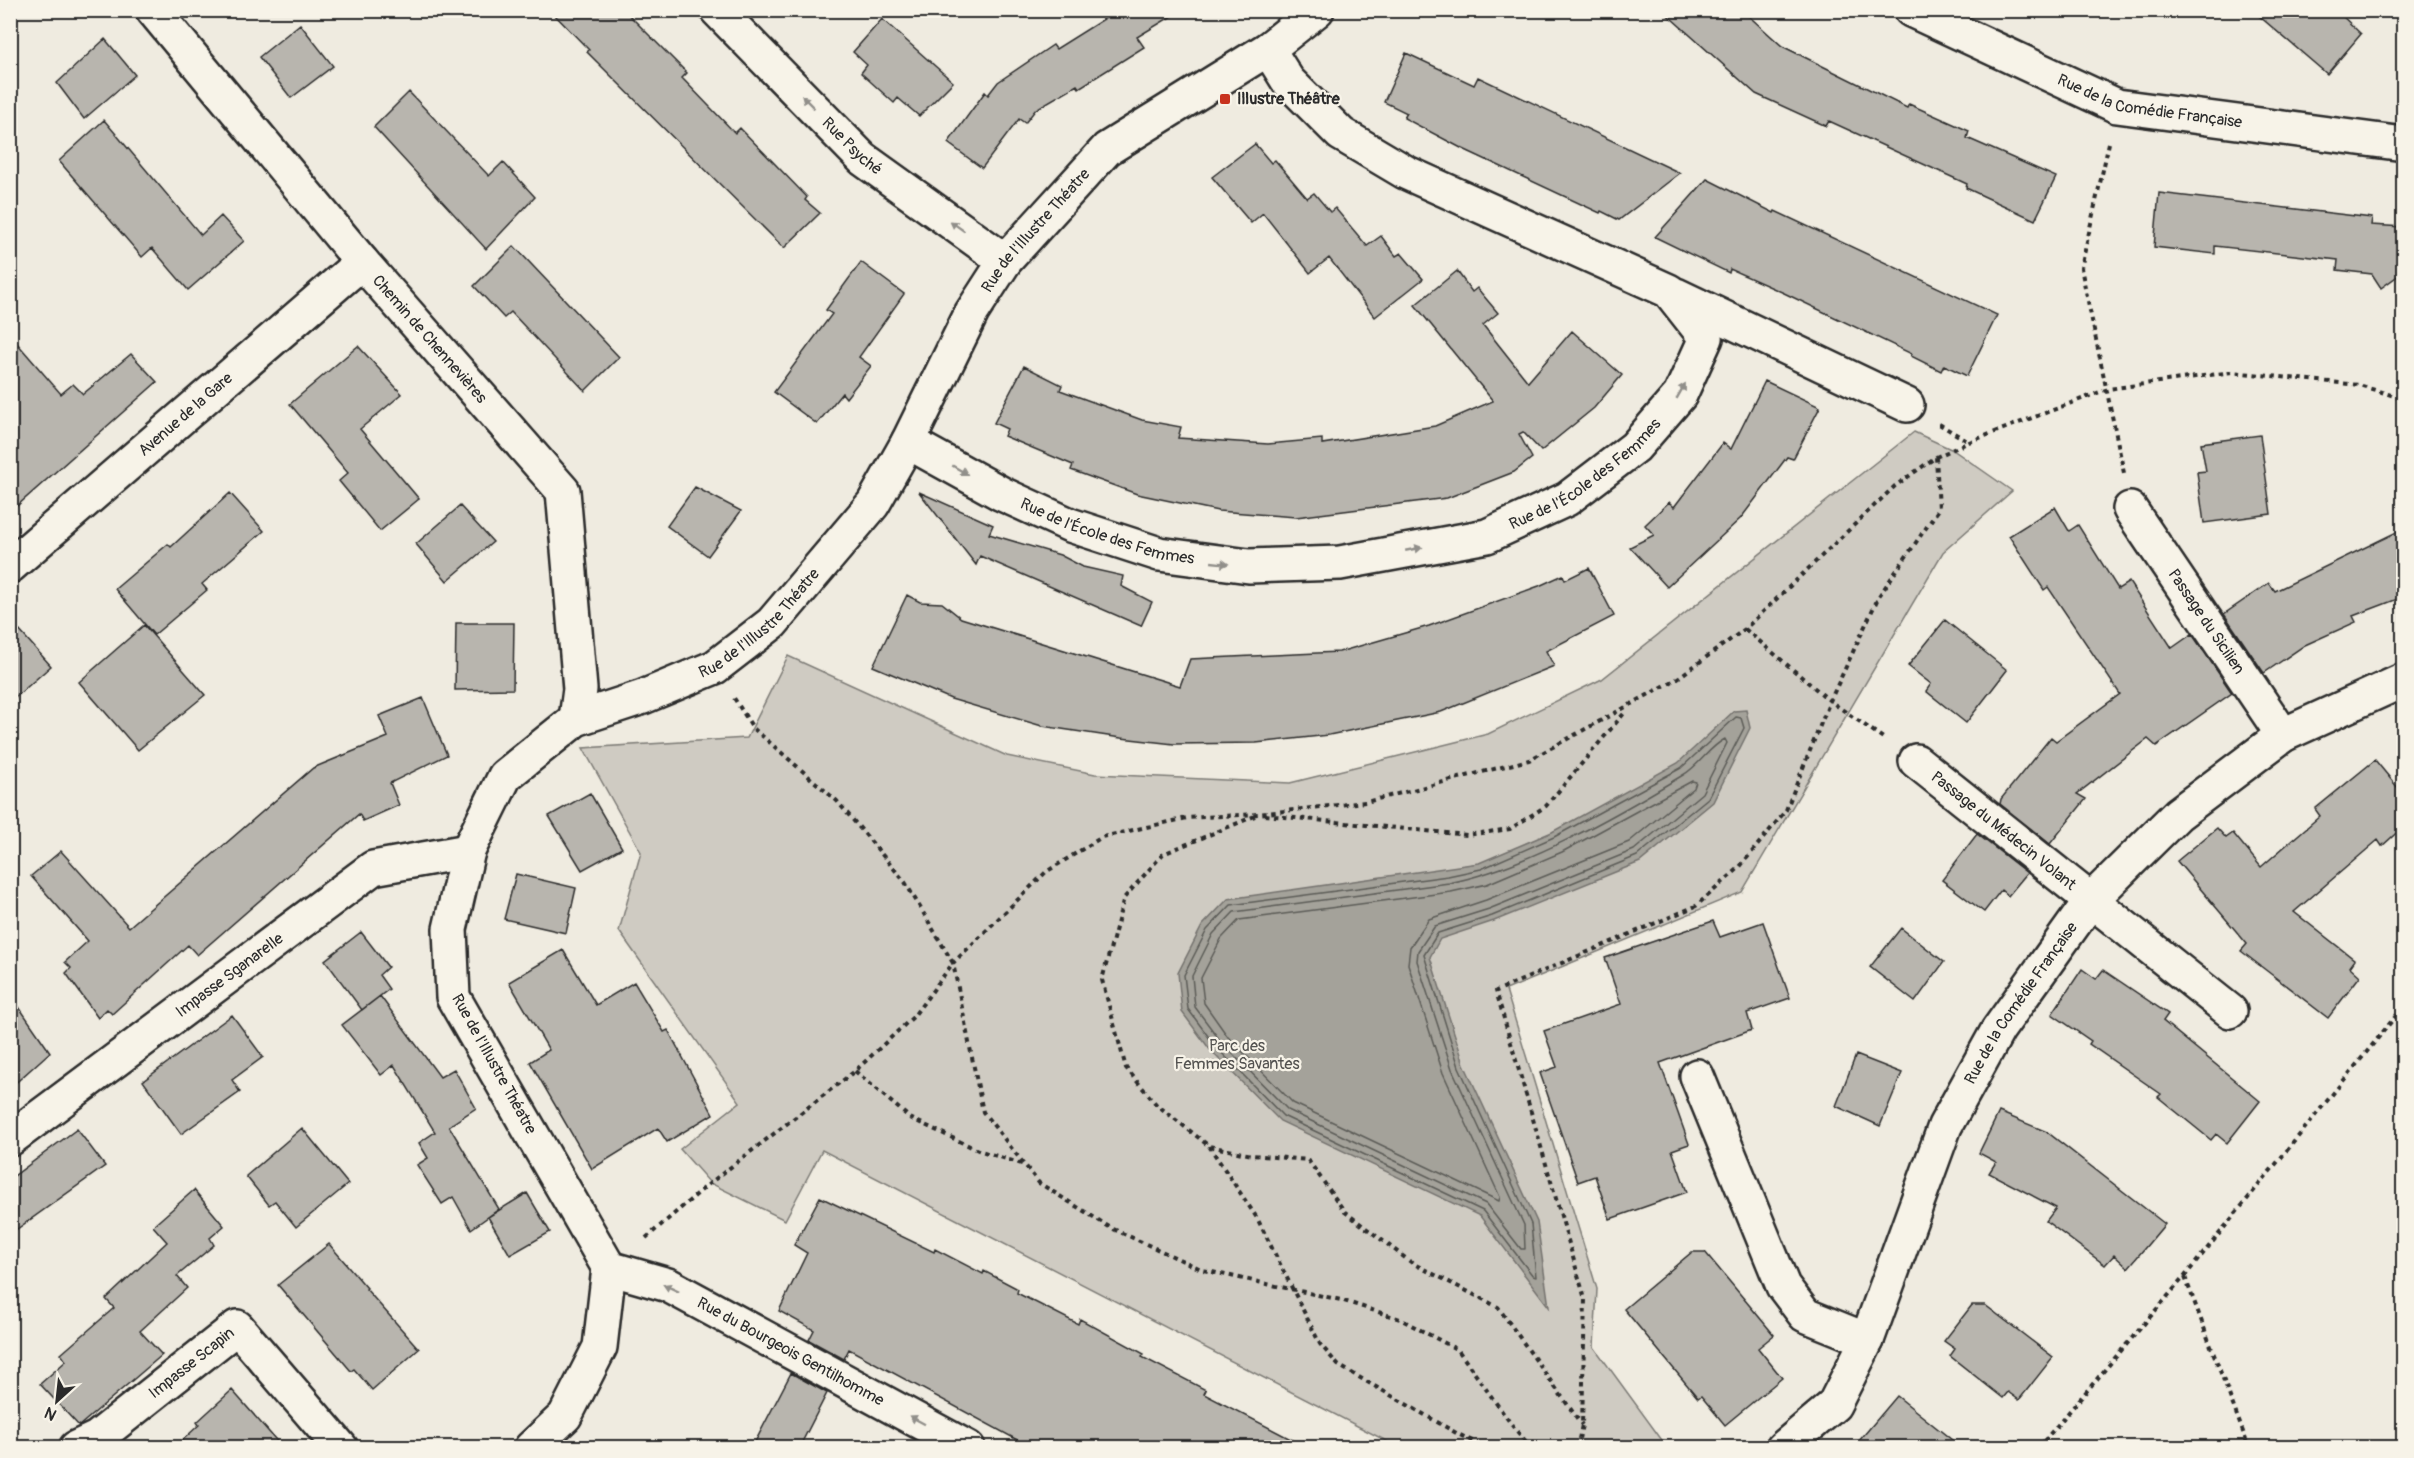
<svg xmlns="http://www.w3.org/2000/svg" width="2414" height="1458" font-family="Pangolin,sans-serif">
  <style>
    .green { fill: #cfcbc2; stroke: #7d7b76; stroke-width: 1.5 }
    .water { fill: #a4a29a; stroke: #74726e; stroke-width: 1.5 }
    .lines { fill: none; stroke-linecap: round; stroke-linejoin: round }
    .shore { stroke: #5b5b57; stroke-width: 1.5 }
    .building { fill: #b8b5ae; stroke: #2b2b2b; stroke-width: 1.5 }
    .minor-casing { stroke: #2b2b2b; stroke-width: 38 }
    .path { stroke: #2b2b2b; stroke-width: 4; stroke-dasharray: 4.5 4.5; stroke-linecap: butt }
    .minor { stroke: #f7f3e8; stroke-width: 33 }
    .oneway { fill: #918f8a }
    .poi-dot { fill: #c8321e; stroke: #f7f3e8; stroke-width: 2 }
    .labels { text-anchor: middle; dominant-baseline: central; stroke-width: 4.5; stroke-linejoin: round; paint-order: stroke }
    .poi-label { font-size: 16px; font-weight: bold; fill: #2b2b2b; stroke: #f7f3e8; text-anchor: start }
    .street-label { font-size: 16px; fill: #2b2b2b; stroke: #f7f3e8 }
    .park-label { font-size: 16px; fill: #545351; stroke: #f7f3e8 }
  </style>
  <rect width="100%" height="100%" fill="#efebe0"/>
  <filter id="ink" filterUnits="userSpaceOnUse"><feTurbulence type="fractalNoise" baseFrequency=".0167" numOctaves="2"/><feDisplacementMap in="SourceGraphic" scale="12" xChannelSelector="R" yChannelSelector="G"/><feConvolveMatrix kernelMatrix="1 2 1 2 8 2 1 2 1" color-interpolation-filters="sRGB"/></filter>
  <g filter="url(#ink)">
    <path class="green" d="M 1914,432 L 1953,450 L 2012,491 L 1943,552 L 1742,892 L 1506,990 L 1597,1289 L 1594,1347 L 1667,1447 L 1398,1447 L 822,1150 L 785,1220 L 710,1183 L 680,1149 L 740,1102 L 619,931 L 641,852 L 583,748 L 747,738 L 788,656 L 1007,756 L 1095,774 L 1290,783 L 1488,734 L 1602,679 Z"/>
    <path class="water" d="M 1746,710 L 1750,728 L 1713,802 L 1640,862 L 1494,921 L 1440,939 L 1430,957 L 1464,1064 L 1537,1222 L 1549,1307 L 1480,1216 L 1280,1121 L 1211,1051 L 1182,1012 L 1178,973 L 1202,926 L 1228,899 L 1479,863 L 1552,832 L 1678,763 L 1734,711 Z"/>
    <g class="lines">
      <path class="shore" d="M 1736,717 L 1741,718 L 1744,728 L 1708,798 L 1637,856 L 1492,916 L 1438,933 L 1424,955 L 1459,1067 L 1531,1224 L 1536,1277 L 1533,1276 L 1483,1211 L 1283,1116 L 1216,1047 L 1188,1009 L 1184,975 L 1207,930 L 1231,905 L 1448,876 L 1481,869 L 1554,837 L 1681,768 Z
        M 1725,739 L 1727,743 L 1702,793 L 1634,850 L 1489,909 L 1435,926 L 1418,951 L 1417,961 L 1452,1069 L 1524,1225 L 1525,1249 L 1521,1249 L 1486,1204 L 1288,1110 L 1222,1043 L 1195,1007 L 1192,976 L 1213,934 L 1234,912 L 1449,883 C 1525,868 1617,815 1683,775 C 1699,766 1709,747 1725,739 Z
        M 1692,781 L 1696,782 L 1694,788 L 1629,842 L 1486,900 L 1429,919 L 1410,947 L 1408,964 L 1443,1073 L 1500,1197 L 1499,1201 L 1293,1103 L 1228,1037 L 1204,1003 L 1201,978 L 1221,939 L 1239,920 L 1451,892 L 1487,884 L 1562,852 Z"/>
    </g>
    <path class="building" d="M 550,10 L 624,10 L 687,73 L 682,78 L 735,133 L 740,128 L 807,197 L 805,200 L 820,213 L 784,248 L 587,52 L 589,50 Z
      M 1118,10 L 1182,10 L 1137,37 L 1144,47 L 1079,88 L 1077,85 L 1036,109 L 1025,123 L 1019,119 L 982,168 L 948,143 L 985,92 L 988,95 L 998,82 L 1053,45 L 1056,49 Z
      M 1662,10 L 1742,10 L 1782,46 L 1907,108 L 1909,104 L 1969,131 L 1967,138 L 2056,177 L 2035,220 L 1966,188 L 1967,184 L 1829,121 L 1826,126 L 1756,94 Z
      M 2252,10 L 2336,10 L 2361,34 L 2327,74 Z
      M 882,19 L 953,82 L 919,116 L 898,98 L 894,103 L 861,73 L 867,65 L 853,52 Z
      M 300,24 L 333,66 L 291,98 L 259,57 Z
      M 105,39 L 135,75 L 84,119 L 57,83 Z
      M 1406,53 L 1474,85 L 1478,77 L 1680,173 L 1619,220 L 1601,211 L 1600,213 L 1461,148 L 1404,118 L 1407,113 L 1384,102 Z
      M 409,92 L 489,176 L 503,162 L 535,197 L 486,249 L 374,127 Z
      M 104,120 L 201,235 L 221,216 L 244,241 L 188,290 L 152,248 L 142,257 L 59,161 Z
      M 1255,144 L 1271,163 L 1275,160 L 1307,198 L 1314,193 L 1330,212 L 1335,208 L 1367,246 L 1381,236 L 1396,256 L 1401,253 L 1423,279 L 1375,317 L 1329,258 L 1310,273 L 1263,213 L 1251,223 L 1212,177 Z
      M 1707,179 L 1774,213 L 1775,211 L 1997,315 L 1967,376 L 1944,365 L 1941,371 L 1911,356 L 1912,354 L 1784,293 L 1730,269 L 1729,273 L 1655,237 Z
      M 2159,193 L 2372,218 L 2371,225 L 2403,227 L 2403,272 L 2381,288 L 2372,274 L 2337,270 L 2338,260 L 2215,246 L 2215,254 L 2154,247 Z
      M 514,246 L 619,357 L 585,391 L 511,312 L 504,318 L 474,286 Z
      M 861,262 L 904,294 L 859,357 L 871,366 L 846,398 L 842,393 L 817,424 L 774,392 L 832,314 L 826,310 Z
      M 1457,271 L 1472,292 L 1477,288 L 1498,313 L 1483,325 L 1528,382 L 1572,331 L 1622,375 L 1594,408 L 1541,451 L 1523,432 L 1519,434 L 1532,458 L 1514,472 L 1447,498 L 1296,517 L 1218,511 L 1137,494 L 1071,470 L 1073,465 L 1004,436 L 1007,429 L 994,423 L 1024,366 L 1062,385 L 1060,390 L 1142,420 L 1181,427 L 1178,438 L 1268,444 L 1322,439 L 1322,444 L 1435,426 L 1493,401 L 1415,305 Z
      M 10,335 L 61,394 L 73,384 L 83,394 L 131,354 L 157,382 L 10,512 Z
      M 358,346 L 402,394 L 360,429 L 419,499 L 380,531 L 339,481 L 348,473 L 290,404 Z
      M 1765,381 L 1820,407 L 1793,459 L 1787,457 L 1741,518 L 1667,587 L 1630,547 L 1654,535 L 1645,525 L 1669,502 L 1674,507 L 1723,443 L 1731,449 Z
      M 2260,435 L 2271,514 L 2204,523 L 2197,472 L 2206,471 L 2201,443 Z
      M 695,487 L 741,511 L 708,556 L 667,526 Z
      M 919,492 L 993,525 L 989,534 L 1060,555 L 1083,567 L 1123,576 L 1121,586 L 1152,602 L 1141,626 L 980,556 L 976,565 Z
      M 230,493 L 264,531 L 202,584 L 207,590 L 154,635 L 115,589 L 168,544 L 171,547 Z
      M 460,506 L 493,542 L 447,581 L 416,544 Z
      M 2055,507 L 2069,531 L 2078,525 L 2118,589 L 2129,582 L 2172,648 L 2192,634 L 2232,693 L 2156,746 L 2148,739 L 2077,794 L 2086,799 L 2050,844 L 2000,804 L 2001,799 L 2051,737 L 2056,741 L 2120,694 L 2048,587 L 2044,590 L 2009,536 Z
      M 2403,529 L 2403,597 L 2353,616 L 2356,622 L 2305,645 L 2264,673 L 2224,614 L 2269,583 L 2275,591 Z
      M 1589,568 L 1614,616 L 1546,651 L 1554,666 L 1441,712 L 1329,735 L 1256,743 L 1174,744 L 1121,738 L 1042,726 L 951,699 L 873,666 L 907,595 L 920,602 L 942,603 L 961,618 L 1180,686 L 1190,659 L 1339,652 L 1429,626 L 1539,586 L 1563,575 L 1565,580 Z
      M 10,620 L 51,666 L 10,702 Z
      M 1945,620 L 2007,670 L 1966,723 L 1926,691 L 1931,684 L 1908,666 Z
      M 456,623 L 514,623 L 513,689 L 455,690 Z
      M 144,625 L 205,695 L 138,750 L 79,682 Z
      M 423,698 L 447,755 L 390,783 L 399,805 L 363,821 L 359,814 L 197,955 L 188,945 L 112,1014 L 107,1009 L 98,1018 L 66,973 L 71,968 L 65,962 L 88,941 L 31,876 L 61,851 L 129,927 L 313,768 L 388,737 L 379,716 Z
      M 2375,760 L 2403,794 L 2403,827 L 2382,846 L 2378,840 L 2294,912 L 2355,960 L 2350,967 L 2360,976 L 2328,1018 L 2241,951 L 2247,944 L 2177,861 L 2217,828 L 2226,838 L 2233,833 L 2261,867 L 2320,816 L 2315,809 Z
      M 590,793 L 622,848 L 582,870 L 549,816 Z
      M 1977,834 L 2027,873 L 2008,896 L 2001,890 L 1984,912 L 1942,880 Z
      M 516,874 L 576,888 L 566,933 L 504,919 Z
      M 1713,921 L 1720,937 L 1763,922 L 1790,998 L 1747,1013 L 1752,1030 L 1660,1063 L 1689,1144 L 1672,1150 L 1687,1192 L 1610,1219 L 1595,1176 L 1578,1182 L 1540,1073 L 1557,1067 L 1544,1031 L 1621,1004 L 1605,958 Z
      M 1901,928 L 1944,962 L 1915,1002 L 1870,967 Z
      M 361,932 L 388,967 L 379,975 L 389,989 L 362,1010 L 325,960 Z
      M 563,950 L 596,1005 L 634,982 L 664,1032 L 668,1030 L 713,1114 L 667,1142 L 658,1128 L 592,1169 L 530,1062 L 549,1050 L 509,982 Z
      M 2082,969 L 2096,979 L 2103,970 L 2168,1014 L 2163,1021 L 2260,1101 L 2227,1143 L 2216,1134 L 2211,1140 L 2158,1097 L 2161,1094 L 2089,1044 L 2091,1041 L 2052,1014 Z
      M 10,994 L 50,1052 L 10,1088 Z
      M 380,996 L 440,1077 L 454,1069 L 476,1108 L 449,1126 L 499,1209 L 471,1229 L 453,1197 L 442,1204 L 417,1165 L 428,1158 L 419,1143 L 435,1132 L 394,1065 L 381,1075 L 342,1025 Z
      M 232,1015 L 263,1057 L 232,1080 L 240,1092 L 181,1134 L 143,1081 Z
      M 1856,1055 L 1902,1073 L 1880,1126 L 1836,1106 Z
      M 1999,1112 L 2047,1132 L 2165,1224 L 2128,1268 L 2114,1255 L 2105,1265 L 2046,1221 L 2056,1208 L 1989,1173 L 1996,1162 L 1979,1153 Z
      M 302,1128 L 348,1184 L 296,1227 L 275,1201 L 269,1205 L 246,1176 Z
      M 77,1129 L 105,1166 L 10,1234 L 10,1179 Z
      M 194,1190 L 224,1226 L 210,1238 L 214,1245 L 177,1276 L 187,1288 L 140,1331 L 162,1355 L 79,1426 L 40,1384 L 66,1361 L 61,1354 L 114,1308 L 106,1299 L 167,1242 L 153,1226 Z
      M 527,1193 L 550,1232 L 510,1255 L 488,1217 Z
      M 820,1197 L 934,1252 L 935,1249 L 983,1274 L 984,1271 L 1018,1289 L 1017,1293 L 1078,1324 L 1080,1319 L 1144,1354 L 1142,1357 L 1206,1390 L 1204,1394 L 1308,1448 L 1032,1448 L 849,1349 L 844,1359 L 809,1340 L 814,1330 L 779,1311 L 807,1253 L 794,1245 Z
      M 329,1244 L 367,1288 L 366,1289 L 419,1349 L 372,1390 L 354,1369 L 351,1371 L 278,1285 Z
      M 1692,1252 L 1705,1252 L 1774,1335 L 1758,1348 L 1782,1378 L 1725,1425 L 1701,1396 L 1698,1398 L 1624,1309 Z
      M 1972,1305 L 1985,1305 L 2053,1357 L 2019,1400 L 2008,1392 L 2003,1398 L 1950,1356 L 1955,1349 L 1944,1341 Z
      M 791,1373 L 827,1393 L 799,1448 L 752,1448 Z
      M 232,1390 L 283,1448 L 174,1448 L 199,1425 L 197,1422 Z
      M 1897,1396 L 1962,1448 L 1853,1448 Z"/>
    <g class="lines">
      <defs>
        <g id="minor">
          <path id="s1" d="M 153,10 L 362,262 L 563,491 L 580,689 L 576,719"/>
          <path id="s2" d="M 717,10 L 863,159 L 1005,261"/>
          <path id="s3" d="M 1911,10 L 2117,106 L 2404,144"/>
          <path d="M 1676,295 L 1907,405"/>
          <path id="s4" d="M 908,442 L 1002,494 L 1070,525 L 1159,554 L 1249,566 L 1340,563 L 1487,536 L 1567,499 L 1635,447 L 1680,395 L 1706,338 L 1669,291 L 1405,172 L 1341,134 L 1288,81 L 1268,49"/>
          <path id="s5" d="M 2130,509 L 2283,735"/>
          <path id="s6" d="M 10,566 L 362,262"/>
          <path id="s7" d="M 1916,761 L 2230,1011"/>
          <path d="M 1697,1076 L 1783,1286 L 1805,1315 L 1867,1340"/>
          <path id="s8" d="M 10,1139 L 373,868 L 468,851"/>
          <path id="s9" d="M 609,1268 L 453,997 L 450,929 L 468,851 L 505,776 L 576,719 L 643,697 L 715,667 L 772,623 L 873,504 L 908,442 L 972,312 L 1005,261 L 1107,149 L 1268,49 L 1317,10"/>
          <path id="s10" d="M 609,1268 L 668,1285 L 968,1448"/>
          <path id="s11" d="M 76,1448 L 97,1438 L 237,1327 L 341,1448"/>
          <path d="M 531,1448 L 565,1416 L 600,1347 L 609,1268"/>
          <path id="s12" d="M 1783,1448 L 1834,1405 L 1867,1340 L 1945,1126 L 1998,1030 L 2091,900 L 2178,814 L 2283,735 L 2404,680"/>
        </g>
      </defs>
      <use href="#minor" class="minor-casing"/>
      <path class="path" d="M 2109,143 L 2081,268 L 2124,473
        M 1939,424 L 1969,442
        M 1745,629 L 1830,701 L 1886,740
        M 1265,815 L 1467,835 L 1510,829 L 1546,806 L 1626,711
        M 1255,816 L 1163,854 L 1124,898 L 1102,980 L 1126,1068 L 1156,1104 L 1209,1146 L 1252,1155 L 1308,1160 L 1345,1212 L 1412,1263 L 1498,1307 L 1582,1425
        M 855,1071 L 910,1118 L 978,1150 L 1025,1165
        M 1209,1146 L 1257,1218 L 1320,1344 L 1338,1365 L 1458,1434 L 1486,1448
        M 646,1238 L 710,1183 L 855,1071 L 913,1017 L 953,963 L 905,882 L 837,801 L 753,728 L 734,698
        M 2185,1277 L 2249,1448
        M 1532,1448 L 1514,1428 L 1458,1350 L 1400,1319 L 1341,1300 L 1203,1270 L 1111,1228 L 1039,1183 L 983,1112 L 953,963 L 1046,872 L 1102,837 L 1187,818 L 1258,814 L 1366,802 L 1529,760 L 1675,680 L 1745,629 L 1895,486 L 1936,457 L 1969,442 L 2108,389 L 2232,372 L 2359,385 L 2404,399
        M 1577,1448 L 1582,1425 L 1585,1299 L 1496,991 L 1696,906 L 1739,868 L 1786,810 L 1830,701 L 1879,596 L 1939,509 L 1936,457
        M 2038,1448 L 2185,1276 L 2404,1006"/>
      <use href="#minor" class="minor"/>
    </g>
    <defs><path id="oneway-solid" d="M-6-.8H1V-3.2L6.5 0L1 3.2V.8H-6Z" transform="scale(1.5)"/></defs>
    <g class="oneway">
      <use href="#oneway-solid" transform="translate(808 102) rotate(-135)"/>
      <use href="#oneway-solid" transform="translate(957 226) rotate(-145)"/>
      <use href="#oneway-solid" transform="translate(1681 391) rotate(-60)"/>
      <use href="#oneway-solid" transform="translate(960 470) rotate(30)"/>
      <use href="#oneway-solid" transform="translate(1414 549) rotate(-11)"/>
      <use href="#oneway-solid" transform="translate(1220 563) rotate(6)"/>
      <use href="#oneway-solid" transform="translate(671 1288) rotate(-155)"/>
      <use href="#oneway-solid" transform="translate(917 1420) rotate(-152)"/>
    </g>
  </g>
  <rect class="poi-dot" x="1219" y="93" width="12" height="12" rx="3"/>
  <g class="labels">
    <g class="poi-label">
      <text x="1237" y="99">Illustre Théâtre</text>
    </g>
    <g class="street-label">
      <text stroke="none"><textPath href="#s3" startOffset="258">Rue de la Comédie Française</textPath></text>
      <text stroke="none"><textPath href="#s2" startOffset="192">Rue Psyché</textPath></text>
      <text stroke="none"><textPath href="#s9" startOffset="1332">Rue de l'Illustre Théatre</textPath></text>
      <text stroke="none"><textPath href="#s1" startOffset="430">Chemin de Chennevières</textPath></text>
      <text stroke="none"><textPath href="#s6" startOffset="232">Avenue de la Gare</textPath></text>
      <text stroke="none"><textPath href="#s4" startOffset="724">Rue de l'École des Femmes</textPath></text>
      <text stroke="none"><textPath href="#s4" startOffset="220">Rue de l'École des Femmes</textPath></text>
      <text stroke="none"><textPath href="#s9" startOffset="846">Rue de l'Illustre Théatre</textPath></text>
      <text stroke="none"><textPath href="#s5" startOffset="136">Passage du Sicilien</textPath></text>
      <text stroke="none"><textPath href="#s7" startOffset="112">Passage du Médecin Volant</textPath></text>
      <text stroke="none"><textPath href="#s8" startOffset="274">Impasse Sganarelle</textPath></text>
      <text stroke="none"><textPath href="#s12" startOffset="512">Rue de la Comédie Française</textPath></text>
      <text transform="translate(494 1064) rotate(61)">Rue de l'Illustre Théatre</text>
      <text stroke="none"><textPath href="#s10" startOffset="201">Rue du Bourgeois Gentilhomme</textPath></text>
      <text stroke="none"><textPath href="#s11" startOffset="144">Impasse Scapin</textPath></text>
    </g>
    <g class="park-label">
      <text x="1237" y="1046">Parc des<tspan x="1237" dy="18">Femmes Savantes</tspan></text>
    </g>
  </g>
  <rect width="2414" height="1458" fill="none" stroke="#f7f3e8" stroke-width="36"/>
  <rect x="18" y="18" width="2378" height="1422" fill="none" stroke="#2b2b2b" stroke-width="2" filter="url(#ink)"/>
  <g transform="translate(57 1401) rotate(207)" stroke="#f7f3e8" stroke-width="4.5" paint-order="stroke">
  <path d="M0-4.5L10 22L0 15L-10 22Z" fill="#2b2b2b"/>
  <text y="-9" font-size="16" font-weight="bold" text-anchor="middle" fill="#2b2b2b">N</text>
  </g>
</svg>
